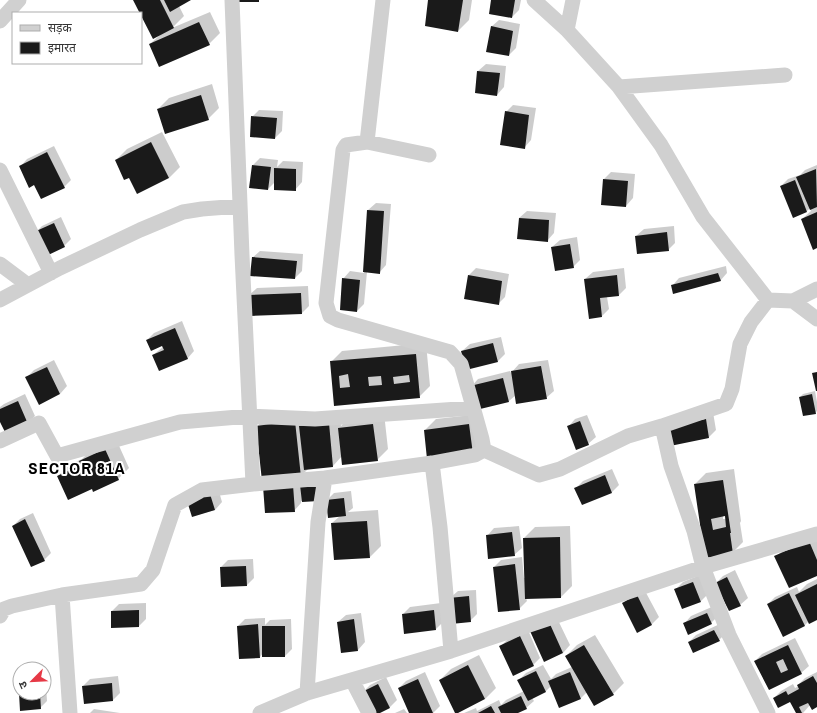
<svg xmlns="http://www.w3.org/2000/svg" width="817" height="713" font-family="'Archivo Narrow','Noto Sans Devanagari',sans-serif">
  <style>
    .shadow { fill: #0003; fill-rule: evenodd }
    .building { fill: #1a1a1a; fill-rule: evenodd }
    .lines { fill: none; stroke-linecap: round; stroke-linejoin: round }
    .minor { stroke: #d0d0d0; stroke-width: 15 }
    .labels { text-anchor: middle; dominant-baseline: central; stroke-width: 4; stroke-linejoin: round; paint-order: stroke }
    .district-label { font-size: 17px; font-weight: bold; letter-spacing: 1px; fill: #000; stroke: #fff }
  </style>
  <rect width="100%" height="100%" fill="#fff"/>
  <path class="shadow" d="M 135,0 L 189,0 L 179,6 L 184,16 L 172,28 L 210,12 L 220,33 L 209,44 L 150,44 L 161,34 Z
    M 429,0 L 472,0 L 469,20 L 458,31 Z
    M 492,0 L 521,0 L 519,10 L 512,17 L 490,14 Z
    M 499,20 L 520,24 L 516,48 L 509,55 L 491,27 Z
    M 486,64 L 506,66 L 504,87 L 497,95 L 476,93 L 478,71 Z
    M 212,84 L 219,108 L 208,119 L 158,109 L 169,98 Z
    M 513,105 L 536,108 L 531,140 L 524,148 L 506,112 Z
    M 259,110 L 283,111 L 282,131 L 275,138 L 252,117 Z
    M 162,132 L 180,167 L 169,178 L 129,176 L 116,160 L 127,149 Z
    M 54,146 L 71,180 L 64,187 L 35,184 L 20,167 L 27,159 Z
    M 260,158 L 278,160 L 277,167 L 283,161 L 303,162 L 302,182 L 295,190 L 275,182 L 268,189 L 253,165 Z
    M 817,165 L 817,247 L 802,219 L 811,211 L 810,208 L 807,211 L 793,216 L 781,186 L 788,179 L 800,175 L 805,170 Z
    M 611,172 L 635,174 L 633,198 L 626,206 L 604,179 Z
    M 376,203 L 391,204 L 386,265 L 379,273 L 367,272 L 364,304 L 357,311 L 343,279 L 350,271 L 364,273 L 368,210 Z
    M 527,211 L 556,213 L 554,233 L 547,241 L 519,218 Z
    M 61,217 L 71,239 L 64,246 L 35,233 L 42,226 Z
    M 674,226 L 675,243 L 668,250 L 636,236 L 644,229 Z
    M 577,237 L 580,260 L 573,267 L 552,247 L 560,240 Z
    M 260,251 L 303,254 L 302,271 L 295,278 L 252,258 Z
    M 726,266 L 727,273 L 720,281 L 672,286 L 679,278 Z
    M 476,268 L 509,274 L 505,297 L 498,304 L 469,275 Z
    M 624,268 L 626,288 L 619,295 L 607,297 L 609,309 L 602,316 L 585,279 L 593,272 Z
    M 308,286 L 309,306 L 302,313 L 250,315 L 249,295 L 257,288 Z
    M 182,321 L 194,351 L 187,359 L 153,355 L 163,347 L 163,345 L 147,340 L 154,333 Z
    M 501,337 L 505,354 L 498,361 L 462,351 L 470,344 Z
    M 426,343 L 430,386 L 419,397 L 335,405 L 331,362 L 342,351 Z
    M 54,360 L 67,386 L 60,394 L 27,377 L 34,370 Z
    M 548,360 L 554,391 L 546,398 L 516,395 L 509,401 L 471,387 L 478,379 L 510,371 L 511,373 L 519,364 Z
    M 815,391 L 817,402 L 817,411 L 815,413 L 800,397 L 803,394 Z
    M 25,394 L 35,416 L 28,423 L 0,419 L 0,407 L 4,404 Z
    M 306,411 L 307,420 L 339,413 L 341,426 L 350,417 L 384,413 L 388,449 L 377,460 L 342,456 L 333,466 L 309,468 L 301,476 L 319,500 L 301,501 L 301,503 L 294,511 L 257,426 L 268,415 Z
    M 713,412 L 716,430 L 709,437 L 671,445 Z
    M 480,414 L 483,442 L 472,453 L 425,430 L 436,419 Z
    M 587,415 L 596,437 L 588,444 L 568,427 L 575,419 Z
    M 116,439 L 129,468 L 118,479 L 92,488 L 58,476 L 69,465 L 82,459 L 91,450 ZM 85,462 L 86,464 L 70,471 L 70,469 Z
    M 612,469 L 619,485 L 612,492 L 582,504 L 576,488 L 583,481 Z
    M 734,469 L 741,521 L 740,523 L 743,542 L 732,553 L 706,557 L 695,484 L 706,473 ZM 725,515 L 726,519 L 723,519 L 723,516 Z
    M 218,488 L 222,502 L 215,510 L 193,516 Z
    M 351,491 L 353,508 L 348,512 L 378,510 L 381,546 L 370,557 L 332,523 L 340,516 L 327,500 L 334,493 Z
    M 33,513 L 51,553 L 44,560 L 13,526 L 20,519 Z
    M 519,526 L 522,548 L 514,555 L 487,536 L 494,528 Z
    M 570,526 L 572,586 L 561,597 L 526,598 L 527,601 L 519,609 L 494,567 L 501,560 L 522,557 L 524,578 L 526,578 L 524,538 L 535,527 Z
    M 817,532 L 817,575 L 776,557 L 787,546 Z
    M 253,559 L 254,578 L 247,585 L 221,567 L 228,560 Z
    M 735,570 L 748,598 L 740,605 L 729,610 L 716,583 L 723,576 Z
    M 700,575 L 708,594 L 701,601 L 675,590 L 683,582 Z
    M 817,579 L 817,619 L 809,621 L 805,625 L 783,636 L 768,604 L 775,597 L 797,587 L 799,592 L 807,584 Z
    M 644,589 L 659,617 L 652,624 L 638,631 L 623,604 L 630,596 Z
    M 476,590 L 477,614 L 470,621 L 450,598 L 458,591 Z
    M 146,603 L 146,619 L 139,626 L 112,611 L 119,604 Z
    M 441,603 L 443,622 L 436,629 L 403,614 L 410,607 Z
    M 714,606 L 718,616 L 711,623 L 684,624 L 691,616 Z
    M 361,613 L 365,642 L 358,650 L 342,652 L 338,622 L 346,615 Z
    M 556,616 L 570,645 L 563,653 L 531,631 Z
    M 265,618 L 265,625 L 270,620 L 291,619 L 292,649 L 285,656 L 263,653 L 260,657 L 238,626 L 245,619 Z
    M 722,623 L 726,633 L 719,640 L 689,642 L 696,635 Z
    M 528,630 L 540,658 L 533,665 L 501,646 L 508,639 Z
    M 595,635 L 624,683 L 613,694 L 587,692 L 581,698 L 551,686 L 546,691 L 532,698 L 534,701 L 526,708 L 516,713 L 464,713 L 476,708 L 477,711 L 499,700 L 501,705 L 506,700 L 524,691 L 518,681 L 526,673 L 543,665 L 551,679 L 556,674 L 572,667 L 566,656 L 577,645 Z
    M 795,638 L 809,666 L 801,673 L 769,689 L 755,661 L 762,654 Z
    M 479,655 L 496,688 L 485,699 L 440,680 L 451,669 Z
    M 425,672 L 440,706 L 433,713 L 410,713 L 399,688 L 406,681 Z
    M 817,672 L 817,706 L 810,705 L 803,713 L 797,713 L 790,701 L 774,698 L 781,691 L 793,684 L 795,688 L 799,686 L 798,685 L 805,678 Z
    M 118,676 L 120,693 L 113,700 L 85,703 L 83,686 L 90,679 Z
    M 386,677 L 397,700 L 390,707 L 378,713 L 363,692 L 370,685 Z
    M 44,685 L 46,685 L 47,701 L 40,708 L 20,693 L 44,693 Z
    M 94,709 L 120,713 L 90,713 Z
    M 404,709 L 407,713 L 395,713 Z"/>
  <path class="building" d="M 133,0 L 160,0 L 174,28 L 153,39 Z
    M 164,0 L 191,0 L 170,12 Z
    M 236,0 L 259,0 L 259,2 L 236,2 Z
    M 428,0 L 463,0 L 458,32 L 425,26 Z
    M 491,0 L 515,0 L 512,18 L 489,14 Z
    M 199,22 L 210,45 L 159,67 L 149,44 Z
    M 491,26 L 513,31 L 509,56 L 486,52 Z
    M 477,71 L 500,73 L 497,96 L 475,93 Z
    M 201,95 L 209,120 L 165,134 L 157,109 Z
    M 505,111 L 529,115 L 525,149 L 500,145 Z
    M 251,116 L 277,118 L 275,139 L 250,137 Z
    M 151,142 L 169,178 L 137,194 L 129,178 L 124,180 L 115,160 Z
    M 47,152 L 65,188 L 41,199 L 34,185 L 29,188 L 19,166 Z
    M 252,165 L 271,167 L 268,190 L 249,188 Z
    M 274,168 L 296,169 L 296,191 L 274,190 Z
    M 816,169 L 817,207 L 810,210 L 796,177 Z
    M 603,179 L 628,181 L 626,207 L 601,205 Z
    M 795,180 L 807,212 L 793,218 L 780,186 Z
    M 367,210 L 384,211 L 380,274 L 363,272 Z
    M 817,212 L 817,248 L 813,250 L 801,219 Z
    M 519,218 L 549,220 L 548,242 L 517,239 Z
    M 54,223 L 65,247 L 44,257 L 34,232 Z
    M 667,232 L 669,251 L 637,254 L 635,236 Z
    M 570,244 L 574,268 L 555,271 L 551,247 Z
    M 252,257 L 297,261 L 295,279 L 250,276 Z
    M 718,273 L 721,281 L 673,294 L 671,285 Z
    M 468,275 L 502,281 L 499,305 L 464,299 Z
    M 617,275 L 619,296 L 600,298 L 602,317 L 589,319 L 584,279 Z
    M 342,278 L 360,280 L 357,312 L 340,310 Z
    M 301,293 L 302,314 L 250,316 L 248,295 Z
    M 175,328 L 188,359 L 159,371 L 152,355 L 164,350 L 162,346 L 151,351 L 146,340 Z
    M 493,343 L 498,362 L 466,370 L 461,351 Z
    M 416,354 L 420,398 L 334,406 L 330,361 ZM 348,374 L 350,387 L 340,388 L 339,376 ZM 409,375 L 410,382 L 394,384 L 393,377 ZM 381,376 L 382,385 L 369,386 L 368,377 Z
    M 541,366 L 547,399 L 516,404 L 511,371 Z
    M 47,367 L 60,394 L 39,405 L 25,377 Z
    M 817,372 L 817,391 L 816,391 L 812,373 Z
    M 503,378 L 509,402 L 476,410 L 470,386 Z
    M 812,394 L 816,414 L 803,416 L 799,397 Z
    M 18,401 L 28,424 L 6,434 L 0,422 L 0,409 Z
    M 706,419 L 709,438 L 670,446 L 666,427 Z
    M 295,421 L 301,477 L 262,481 L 256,426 Z
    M 580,421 L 589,445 L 576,450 L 567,426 Z
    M 329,423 L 333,467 L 304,470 L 299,426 Z
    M 373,424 L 378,461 L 342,465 L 338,428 Z
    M 469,424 L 473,454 L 427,459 L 424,430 Z
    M 105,449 L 119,480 L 93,492 L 92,489 L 68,500 L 57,476 L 81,465 L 79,461 Z
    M 605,475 L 612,493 L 582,505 L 574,488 Z
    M 723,480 L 731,533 L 730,533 L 733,554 L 705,558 L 694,484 ZM 725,516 L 726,527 L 713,530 L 711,519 Z
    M 318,484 L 319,501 L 302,502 L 300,485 Z
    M 293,485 L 295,512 L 265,513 L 263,486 Z
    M 210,494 L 215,510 L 192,517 L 187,501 Z
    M 344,498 L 346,516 L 328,518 L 326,500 Z
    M 25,519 L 45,561 L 31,567 L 12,526 Z
    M 367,521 L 370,558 L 334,560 L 331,523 Z
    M 512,532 L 515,556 L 488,559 L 486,535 Z
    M 560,537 L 561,598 L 525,599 L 523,538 Z
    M 809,541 L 817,560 L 817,576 L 789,588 L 774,556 Z
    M 515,564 L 520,610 L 498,612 L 493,567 Z
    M 246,566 L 247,586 L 221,587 L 220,567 Z
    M 727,577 L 741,606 L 729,611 L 715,583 Z
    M 693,582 L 701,602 L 682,609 L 674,589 Z
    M 817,584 L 817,620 L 809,624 L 795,595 Z
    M 789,593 L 805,626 L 783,637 L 767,604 Z
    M 637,595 L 652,625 L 637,633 L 622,603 Z
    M 469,596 L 471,622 L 451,624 L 449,598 Z
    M 139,610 L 139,627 L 111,628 L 111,611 Z
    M 434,610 L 436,630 L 404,634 L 402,614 Z
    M 707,613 L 712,624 L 688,635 L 683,623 Z
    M 354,619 L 358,651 L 341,653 L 337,622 Z
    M 549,622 L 563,653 L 544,662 L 530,631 Z
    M 258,624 L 260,658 L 239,659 L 237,626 Z
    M 262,626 L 285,626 L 285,657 L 262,657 Z
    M 714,630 L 720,641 L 693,653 L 688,642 Z
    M 520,636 L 534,666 L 513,676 L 499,646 Z
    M 584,645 L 614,695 L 594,706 L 565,656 Z
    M 788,645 L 802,674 L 769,690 L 754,661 ZM 783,659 L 788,670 L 781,673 L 776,662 Z
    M 468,665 L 485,699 L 458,713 L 455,713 L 439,680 Z
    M 536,671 L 546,692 L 528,701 L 517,680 Z
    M 570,672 L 581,699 L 559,708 L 548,681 Z
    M 813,676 L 817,683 L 817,707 L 812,710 L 808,703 L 799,707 L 802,713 L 796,713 L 790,702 L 778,708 L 773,698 L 786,691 L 788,695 L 799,689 L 797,685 Z
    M 418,679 L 433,713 L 409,713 L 398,688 Z
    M 112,683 L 113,701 L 84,704 L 82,686 Z
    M 378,684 L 390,708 L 380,713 L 372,713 L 362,692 Z
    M 19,693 L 40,693 L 41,709 L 20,711 Z
    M 521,696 L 527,709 L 518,713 L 501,713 L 498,707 Z
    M 491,706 L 495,713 L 478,713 Z"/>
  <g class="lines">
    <path class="minor" d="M 534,0 L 567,30 L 619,87 L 661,145 L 703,217 L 768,300 L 793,301 L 817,319
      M 0,21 L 19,0
      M 567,30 L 573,0
      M 619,87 L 785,75
      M 367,142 L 429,155
      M 0,170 L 51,273
      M 0,264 L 28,285
      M 0,300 L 60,268 L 140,230 L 183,212 L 202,209 L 240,206
      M 793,301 L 817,289
      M 662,426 L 671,466 L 694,531 L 703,567 L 729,635 L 768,713
      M 0,441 L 39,423 L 57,456 L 180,422 L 250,416 L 315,419 L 473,408
      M 484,450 L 539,475 L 560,469 L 628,436 L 662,426 L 726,404 L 732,389 L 740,344 L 751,322 L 768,300
      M 432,463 L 440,527 L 451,651
      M 253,484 L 325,478
      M 0,616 L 4,609 L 12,606 L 62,595
      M 352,680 L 369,713
      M 307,693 L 318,522 L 325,478 L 432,463 L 475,455 L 484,450 L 482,439 L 461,364 L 450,352 L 338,320 L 330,316 L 326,303 L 343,150 L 346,145 L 367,142 L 383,0
      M 70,713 L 62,595 L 141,584 L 153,570 L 175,505 L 202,490 L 253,484 L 242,255 L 232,0
      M 260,713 L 307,693 L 451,651 L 703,567 L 817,534"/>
  </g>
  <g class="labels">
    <g class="district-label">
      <text x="77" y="467">SECTOR 81A</text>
    </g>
  </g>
  <rect x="12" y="12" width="130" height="52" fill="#ffffff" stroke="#adadad"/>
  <rect x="20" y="25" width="20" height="6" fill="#d0d0d0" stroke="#adadad"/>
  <text x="48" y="32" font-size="12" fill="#333333">सड़क</text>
  <rect x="20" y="42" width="20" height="12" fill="#1a1a1a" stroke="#adadad"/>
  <text x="48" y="52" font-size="12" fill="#333333">इमारत</text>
  <g transform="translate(32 681) rotate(246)"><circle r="19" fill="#ffffff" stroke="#adadad"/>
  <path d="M0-3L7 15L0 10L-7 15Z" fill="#e63946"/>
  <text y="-6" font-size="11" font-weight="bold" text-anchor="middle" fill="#333333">उ</text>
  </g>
</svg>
